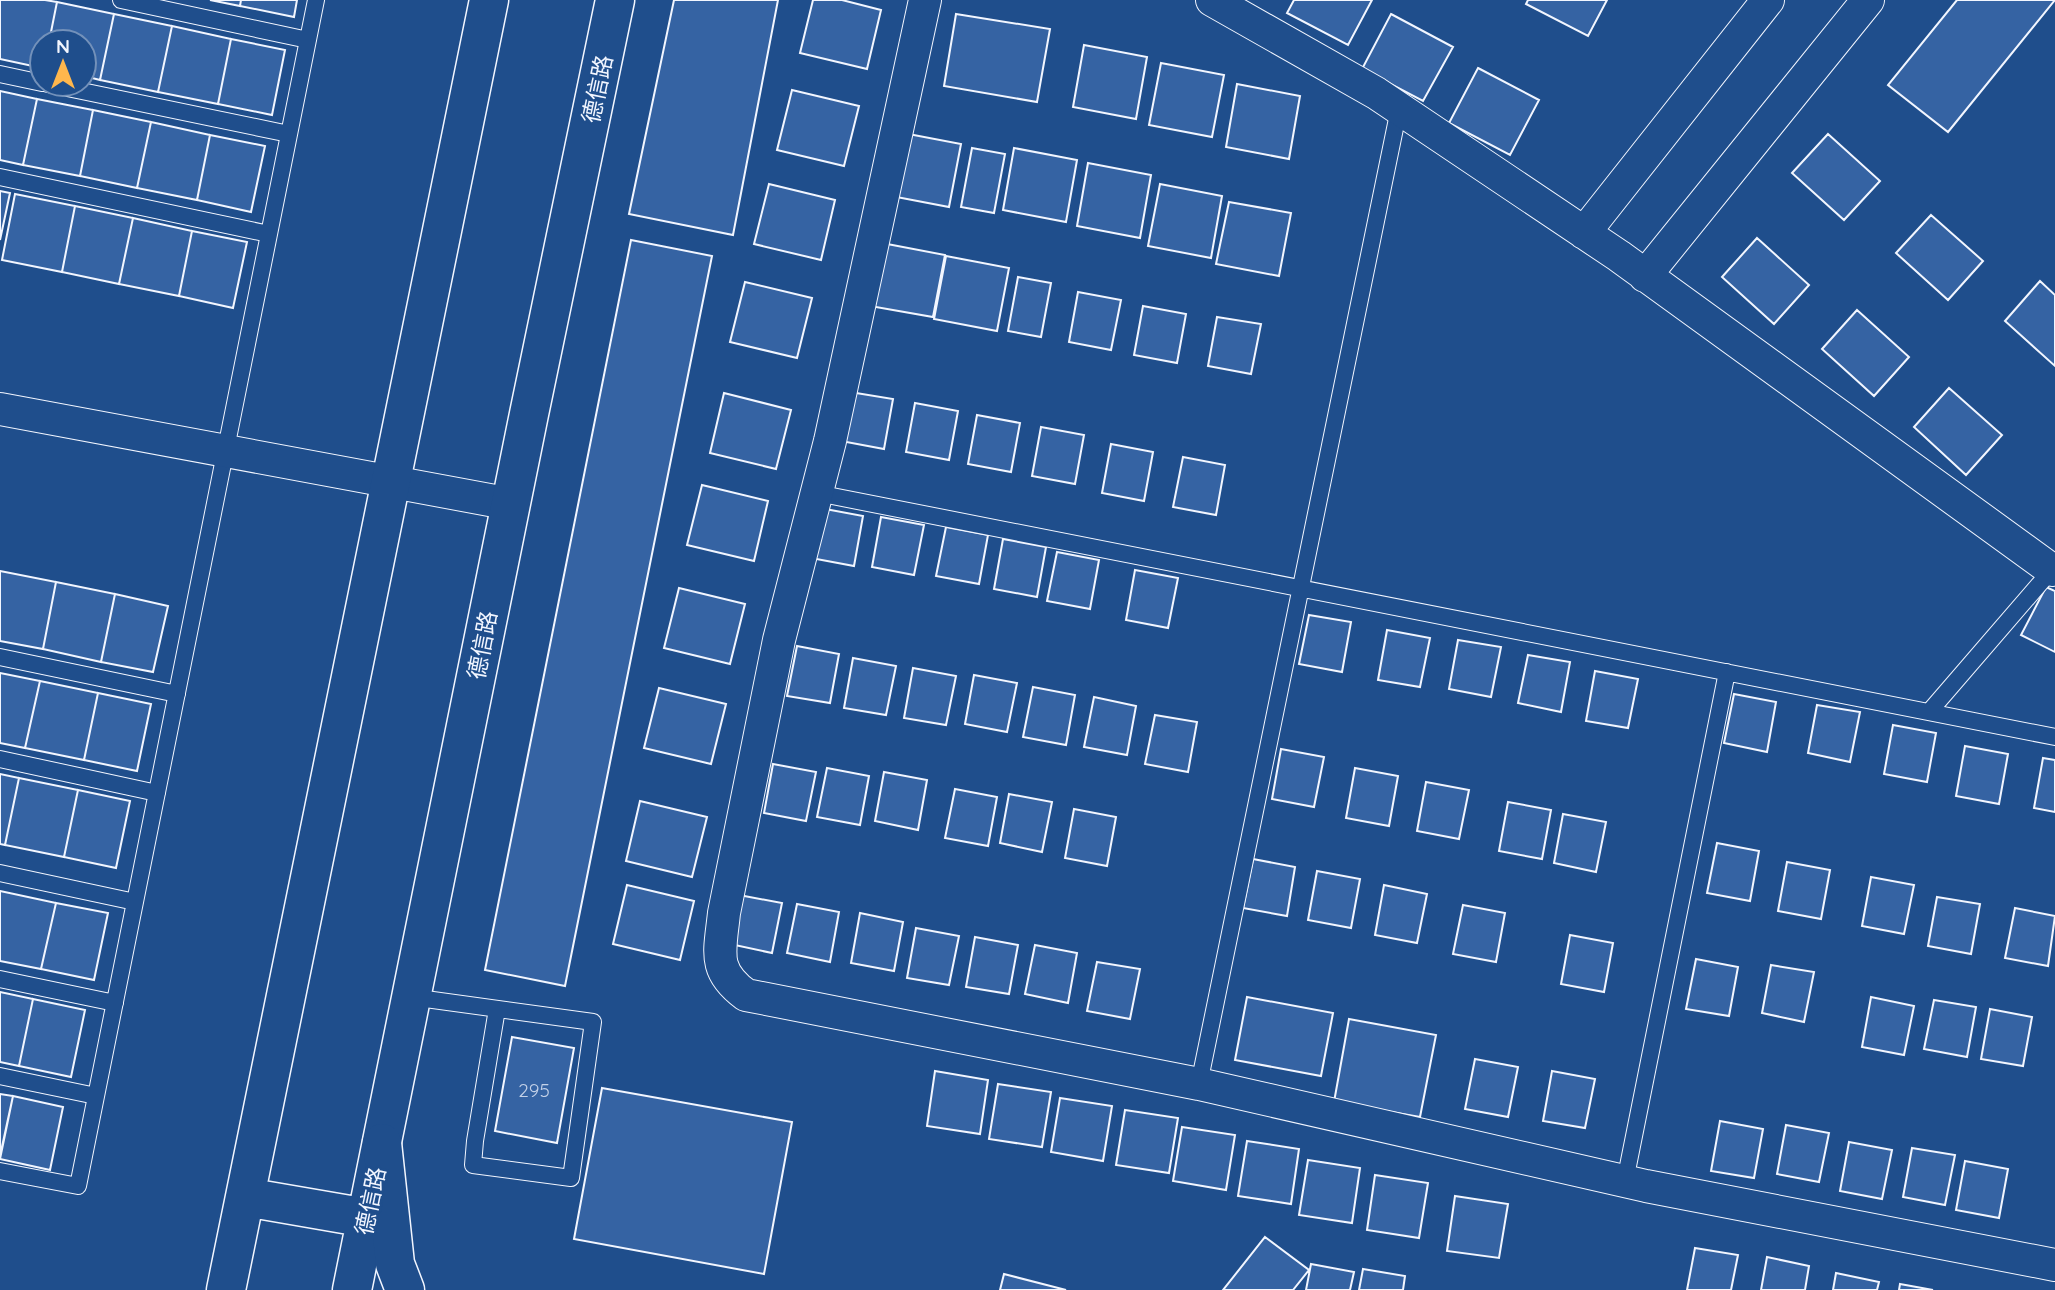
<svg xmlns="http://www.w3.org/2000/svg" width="2055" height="1290" font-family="Quicksand,'Noto Sans SC',sans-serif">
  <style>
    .building { fill: #3563a3; stroke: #f2f6ff; stroke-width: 2 }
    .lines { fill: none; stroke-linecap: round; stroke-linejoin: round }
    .lane-casing { stroke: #f2f6ff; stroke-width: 18 }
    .street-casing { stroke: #f2f6ff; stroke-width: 34 }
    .secondary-casing { stroke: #f2f6ff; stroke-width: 41 }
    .highway-casing { stroke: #f2f6ff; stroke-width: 41 }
    .lane { stroke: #1f4e8c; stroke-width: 16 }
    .street { stroke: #1f4e8c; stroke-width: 32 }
    .secondary { stroke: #1f4e8c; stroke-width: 38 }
    .highway { stroke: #1f4e8c; stroke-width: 38 }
    .labels { text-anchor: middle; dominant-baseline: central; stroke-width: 5; stroke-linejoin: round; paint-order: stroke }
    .number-label { font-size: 19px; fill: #c3d1e8 }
    .street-label { font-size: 23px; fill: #f2f6ff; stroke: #1f4e8c }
  </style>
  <rect width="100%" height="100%" fill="#1f4e8c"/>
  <path class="building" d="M 0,0 L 45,0 L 57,2 L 49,42 L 42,42 L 42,68 L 0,59 Z
    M 210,0 L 241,0 L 240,6 Z
    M 241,0 L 297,0 L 294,17 L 240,6 Z
    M 674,0 L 778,0 L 733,235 L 629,214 Z
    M 813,0 L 842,0 L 881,10 L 867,69 L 800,53 Z
    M 1294,0 L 1372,0 L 1348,45 L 1287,13 Z
    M 1528,0 L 1607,0 L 1588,36 L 1526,4 Z
    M 1957,0 L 2055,0 L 1948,132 L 1888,85 Z
    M 57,2 L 114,14 L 100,80 L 84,76 L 84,42 L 49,42 Z
    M 114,14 L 172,26 L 158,92 L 100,80 Z
    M 956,14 L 1050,29 L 1037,102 L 944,86 Z
    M 1391,14 L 1453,47 L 1423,101 L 1362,69 Z
    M 172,26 L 231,39 L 218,104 L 158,92 Z
    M 231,39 L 285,50 L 272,115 L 218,104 Z
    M 1084,45 L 1147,57 L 1136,119 L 1073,107 Z
    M 1161,63 L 1224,75 L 1212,137 L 1149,125 Z
    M 1478,68 L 1539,100 L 1510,155 L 1449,123 Z
    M 1237,84 L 1300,96 L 1289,159 L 1226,147 Z
    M 792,90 L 859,106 L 844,166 L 777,150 Z
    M 0,91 L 37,99 L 23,165 L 0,160 Z
    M 37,99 L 93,110 L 80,176 L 23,165 Z
    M 93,110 L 151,122 L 137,188 L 80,176 Z
    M 151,122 L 210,135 L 197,200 L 137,188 Z
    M 898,132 L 961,144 L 949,207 L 886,195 Z
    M 1828,134 L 1880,181 L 1844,220 L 1792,173 Z
    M 210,135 L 265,146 L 251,212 L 197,200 Z
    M 972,148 L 1005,154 L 994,213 L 961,207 Z
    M 1014,148 L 1077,160 L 1066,222 L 1003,210 Z
    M 1088,163 L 1151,175 L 1140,238 L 1077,226 Z
    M 769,184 L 835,200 L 821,260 L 754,244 Z
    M 1160,184 L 1222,196 L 1211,258 L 1148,246 Z
    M 0,191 L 10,193 L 0,240 Z
    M 15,194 L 75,206 L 62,272 L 2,260 Z
    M 1229,202 L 1291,213 L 1279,276 L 1216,264 Z
    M 75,206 L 133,218 L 119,284 L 62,272 Z
    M 1931,215 L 1983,261 L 1948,300 L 1896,253 Z
    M 133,218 L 192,231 L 179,296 L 119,284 Z
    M 192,231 L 247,242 L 233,308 L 179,296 Z
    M 1757,238 L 1809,285 L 1774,324 L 1722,277 Z
    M 631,240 L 712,256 L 565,986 L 485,970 Z
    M 882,243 L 945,255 L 933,317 L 870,306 Z
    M 946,256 L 1009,268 L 997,331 L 934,319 Z
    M 1018,277 L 1051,283 L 1041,337 L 1008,331 Z
    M 2040,281 L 2055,295 L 2055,366 L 2005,321 Z
    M 745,282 L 812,298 L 797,358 L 730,342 Z
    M 1078,292 L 1121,300 L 1111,350 L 1069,342 Z
    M 1143,306 L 1186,314 L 1177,363 L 1134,355 Z
    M 1857,310 L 1909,357 L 1874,396 L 1822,349 Z
    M 1217,317 L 1261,324 L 1251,374 L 1208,366 Z
    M 1949,388 L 2002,435 L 1966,475 L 1914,427 Z
    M 850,392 L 893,399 L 884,449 L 841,441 Z
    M 724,393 L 791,410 L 776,469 L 710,453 Z
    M 915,403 L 958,411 L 949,460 L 906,452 Z
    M 977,415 L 1020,423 L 1011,472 L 968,464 Z
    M 1041,427 L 1084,435 L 1075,484 L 1032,476 Z
    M 1111,444 L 1153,452 L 1144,501 L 1102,493 Z
    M 1183,457 L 1225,465 L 1216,515 L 1173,507 Z
    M 702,485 L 768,501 L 754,561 L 687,545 Z
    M 820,508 L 863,516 L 854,566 L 811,558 Z
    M 881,517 L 924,525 L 914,575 L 872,567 Z
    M 946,527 L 988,535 L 979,584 L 936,576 Z
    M 1003,539 L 1046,547 L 1037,597 L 994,589 Z
    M 1057,552 L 1099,560 L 1090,609 L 1047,601 Z
    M 1135,570 L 1178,578 L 1168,628 L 1126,620 Z
    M 0,571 L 56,582 L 43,649 L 0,641 Z
    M 56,582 L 115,594 L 101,662 L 43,649 Z
    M 2046,587 L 2055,591 L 2055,652 L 2021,635 Z
    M 679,588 L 745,604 L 730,664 L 664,648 Z
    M 115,594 L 168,606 L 153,672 L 101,662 Z
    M 1309,615 L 1351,622 L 1342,672 L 1299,664 Z
    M 1387,630 L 1430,638 L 1420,687 L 1378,680 Z
    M 1458,640 L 1501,647 L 1491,697 L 1449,689 Z
    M 797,646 L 839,654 L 830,703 L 787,696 Z
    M 1528,655 L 1570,662 L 1561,712 L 1518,703 Z
    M 853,658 L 896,666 L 886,715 L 844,708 Z
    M 913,668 L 956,676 L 946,725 L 904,718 Z
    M 1595,671 L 1638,679 L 1628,728 L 1586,721 Z
    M 0,673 L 40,681 L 25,748 L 0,743 Z
    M 974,675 L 1017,683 L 1007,732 L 965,724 Z
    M 40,681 L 98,693 L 84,760 L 25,748 Z
    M 1033,687 L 1075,695 L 1066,745 L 1023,737 Z
    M 659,688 L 726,704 L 711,764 L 644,748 Z
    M 98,693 L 151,704 L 137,771 L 84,760 Z
    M 1734,694 L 1776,702 L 1767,752 L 1724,743 Z
    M 1094,697 L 1136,706 L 1127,755 L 1084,747 Z
    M 1817,705 L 1860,712 L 1850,762 L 1808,753 Z
    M 1155,715 L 1197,722 L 1188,772 L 1145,764 Z
    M 1893,725 L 1936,733 L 1927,782 L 1884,774 Z
    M 1965,746 L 2008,754 L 1999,804 L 1956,796 Z
    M 1281,749 L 1324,757 L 1314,807 L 1272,799 Z
    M 2043,758 L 2055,760 L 2055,812 L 2034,808 Z
    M 773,764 L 816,772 L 806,821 L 764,813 Z
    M 827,768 L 869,776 L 860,825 L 817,817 Z
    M 1355,768 L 1398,776 L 1389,826 L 1346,818 Z
    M 884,772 L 927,780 L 918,830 L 875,821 Z
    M 0,774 L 19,778 L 5,845 L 0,844 Z
    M 19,778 L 78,790 L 64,857 L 5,845 Z
    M 1426,782 L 1469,790 L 1459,839 L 1417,831 Z
    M 955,789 L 997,797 L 988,846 L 945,838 Z
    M 78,790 L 130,801 L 116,868 L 64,857 Z
    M 1009,794 L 1052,802 L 1042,852 L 1000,843 Z
    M 640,801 L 707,817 L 692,877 L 626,861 Z
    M 1508,802 L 1551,810 L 1542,859 L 1499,851 Z
    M 1074,809 L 1116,817 L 1107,866 L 1065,858 Z
    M 1563,814 L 1606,822 L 1596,872 L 1554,863 Z
    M 1717,843 L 1759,851 L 1750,901 L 1707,893 Z
    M 1253,859 L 1295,867 L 1287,916 L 1243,908 Z
    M 1787,862 L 1830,870 L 1821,919 L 1778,911 Z
    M 1317,871 L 1360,879 L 1351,928 L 1308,920 Z
    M 1871,877 L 1914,885 L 1904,934 L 1862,926 Z
    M 627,885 L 694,901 L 680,960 L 613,944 Z
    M 1384,885 L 1427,894 L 1417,943 L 1375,935 Z
    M 0,891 L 56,903 L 41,969 L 0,961 Z
    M 739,895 L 782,903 L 772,953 L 730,944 Z
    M 1937,897 L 1980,904 L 1971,954 L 1928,946 Z
    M 56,903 L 108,913 L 94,980 L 41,969 Z
    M 797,904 L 839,912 L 830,962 L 787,953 Z
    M 1463,905 L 1505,913 L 1496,962 L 1453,954 Z
    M 2015,908 L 2055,916 L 2048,966 L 2005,958 Z
    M 860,913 L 903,922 L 894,971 L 851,963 Z
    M 916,928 L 959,936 L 949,985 L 907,978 Z
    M 1570,935 L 1613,943 L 1604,992 L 1561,984 Z
    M 975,937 L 1018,945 L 1009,994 L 966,987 Z
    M 1035,945 L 1077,953 L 1068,1003 L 1025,994 Z
    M 1696,959 L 1738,967 L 1729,1016 L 1686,1009 Z
    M 1097,962 L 1140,969 L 1130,1019 L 1087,1011 Z
    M 1771,965 L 1814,972 L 1804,1022 L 1762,1013 Z
    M 0,992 L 33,999 L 19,1066 L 0,1062 Z
    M 1247,997 L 1333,1013 L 1321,1076 L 1235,1060 Z
    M 1871,997 L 1914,1006 L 1904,1055 L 1862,1047 Z
    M 33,999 L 85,1010 L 71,1077 L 19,1066 Z
    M 1934,1000 L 1976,1007 L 1967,1057 L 1924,1049 Z
    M 1990,1009 L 2032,1017 L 2023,1066 L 1981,1059 Z
    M 1349,1019 L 1436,1035 L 1420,1117 L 1334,1102 Z
    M 512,1037 L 574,1048 L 557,1143 L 495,1131 Z
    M 1475,1059 L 1518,1067 L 1508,1117 L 1465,1109 Z
    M 935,1071 L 988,1080 L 980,1134 L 927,1126 Z
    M 1552,1071 L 1595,1079 L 1585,1128 L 1543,1121 Z
    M 998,1084 L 1051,1092 L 1042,1147 L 989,1139 Z
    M 602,1088 L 792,1122 L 764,1274 L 574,1239 Z
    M 0,1094 L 13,1096 L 0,1156 Z
    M 13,1096 L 63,1107 L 50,1170 L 0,1159 Z
    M 1060,1098 L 1112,1106 L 1103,1161 L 1051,1152 Z
    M 1125,1110 L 1178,1118 L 1169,1173 L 1116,1165 Z
    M 1720,1121 L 1763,1129 L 1754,1178 L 1711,1171 Z
    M 1786,1125 L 1829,1133 L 1819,1182 L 1777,1174 Z
    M 1182,1127 L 1235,1135 L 1226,1190 L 1173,1181 Z
    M 1247,1141 L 1299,1149 L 1291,1204 L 1238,1196 Z
    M 1849,1142 L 1892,1150 L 1882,1199 L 1840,1191 Z
    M 1912,1148 L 1955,1155 L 1945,1205 L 1903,1197 Z
    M 1308,1160 L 1360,1168 L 1352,1223 L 1299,1215 Z
    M 1965,1161 L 2008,1169 L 1999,1218 L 1956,1210 Z
    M 1375,1175 L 1428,1183 L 1419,1238 L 1367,1230 Z
    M 1455,1196 L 1508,1204 L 1499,1258 L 1447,1251 Z
    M 1265,1237 L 1309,1270 L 1293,1290 L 1223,1290 Z
    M 1695,1248 L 1738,1255 L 1731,1290 L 1687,1290 Z
    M 1767,1257 L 1809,1266 L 1805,1290 L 1761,1290 Z
    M 1311,1264 L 1354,1272 L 1350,1290 L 1306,1290 Z
    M 1363,1269 L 1405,1276 L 1403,1290 L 1359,1290 Z
    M 1836,1273 L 1879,1282 L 1877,1290 L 1833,1290 Z
    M 1004,1274 L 1066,1290 L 1000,1290 Z
    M 1900,1284 L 1933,1290 L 1899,1290 Z"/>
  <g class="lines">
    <defs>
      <path id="lane" d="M 121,0 L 308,40
        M 0,74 L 42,83
        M 48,84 L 289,134
        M 0,177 L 269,234
        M 817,493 L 2055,737
        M 0,657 L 177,694
        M 1929,712 L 2055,566
        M 0,759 L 157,793
        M 0,873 L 135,902
        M 0,979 L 115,1003
        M 411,997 L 593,1022 L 571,1178 L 473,1165 L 475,1141 L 497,1009
        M 0,1076 L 96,1096
        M 1199,1084 L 1399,109
        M 0,1171 L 78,1186 L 316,0
        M 1625,1181 L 1727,672"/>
      <path id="street" d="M 925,0 L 830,441 L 779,640 L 724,913 C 720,952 712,970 746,995 L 1199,1084 L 1646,1186 L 2055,1265
        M 1212,0 L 1376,93 L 1619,256 L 2052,570
        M 1584,233 L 1768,0
        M 1645,276 L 1868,0
        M 0,409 L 511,504"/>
      <path id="secondary" d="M 245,1197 L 367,1218
        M 226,1290 L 489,0
        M 352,1290 L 529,414 L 615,0"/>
      <path id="highway" d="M 382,1143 L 395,1264 L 405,1290"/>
    </defs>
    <use href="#lane" class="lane-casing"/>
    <use href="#street" class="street-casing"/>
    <use href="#secondary" class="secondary-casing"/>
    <use href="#highway" class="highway-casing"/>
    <use href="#lane" class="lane"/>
    <use href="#street" class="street"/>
    <use href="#secondary" class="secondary"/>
    <use href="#highway" class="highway"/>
  </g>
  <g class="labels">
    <g class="number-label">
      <text x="534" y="1090">295</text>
    </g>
    <g class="street-label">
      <text transform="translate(597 89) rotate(-78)">德信路</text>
      <text transform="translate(482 645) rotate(-79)">德信路</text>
      <text transform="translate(370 1201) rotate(-78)">德信路</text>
    </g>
  </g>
  <g transform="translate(63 63)"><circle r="33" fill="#1f4e8c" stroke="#7391ba" stroke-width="2"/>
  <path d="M0-5L12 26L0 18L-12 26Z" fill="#ffb74d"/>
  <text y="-10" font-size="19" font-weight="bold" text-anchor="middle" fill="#f2f6ff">N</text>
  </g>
</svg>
